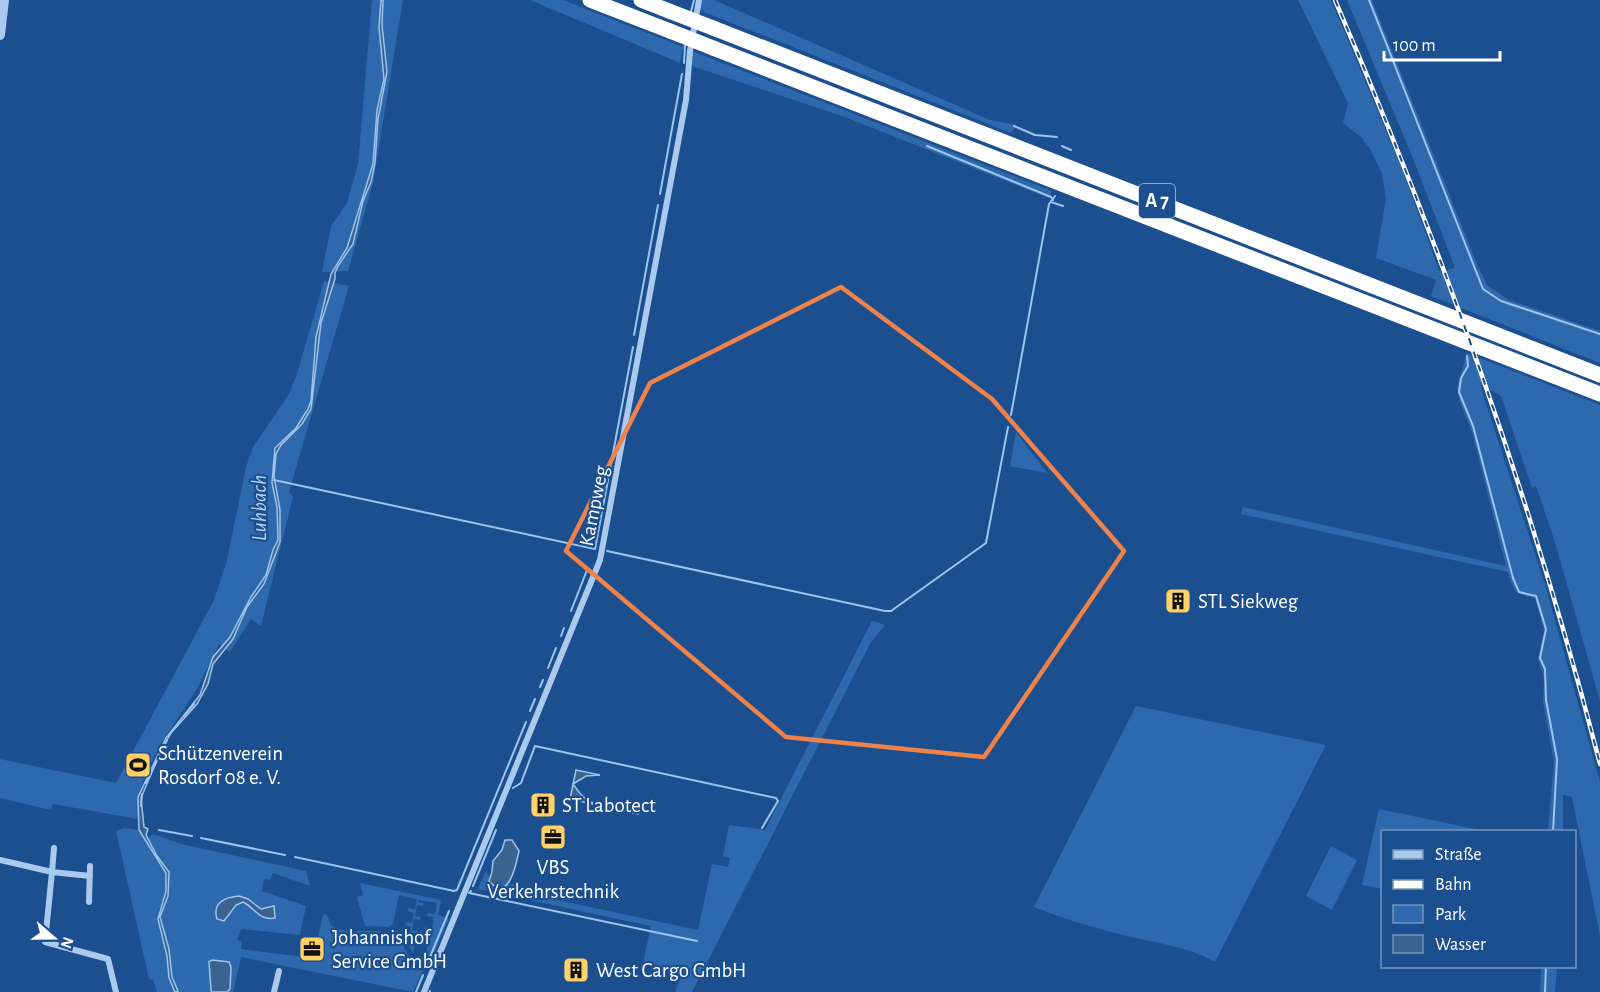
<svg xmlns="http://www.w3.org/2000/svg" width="1600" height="992" font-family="'Alegreya Sans',sans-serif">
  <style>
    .green { fill: #2e69ad }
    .water { fill: #3c6290; stroke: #9cc4f0; stroke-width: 1.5 }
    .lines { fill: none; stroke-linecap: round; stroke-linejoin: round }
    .stream { stroke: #9cc4f0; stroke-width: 2 }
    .minor { stroke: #a9c9ee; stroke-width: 6 }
    .tertiary { stroke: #a9c9ee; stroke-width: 10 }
    .motorway { stroke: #fff; stroke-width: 15 }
    .rail-casing { stroke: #fff; stroke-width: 4.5 }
    .rail { stroke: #1b4f8f; stroke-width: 2; stroke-dasharray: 7; stroke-linecap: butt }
    .motorway-bridge { stroke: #fff; stroke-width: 15 }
    .marked { fill: none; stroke: #ee8249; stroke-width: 4.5; stroke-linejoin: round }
    .labels { text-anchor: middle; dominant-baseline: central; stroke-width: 4.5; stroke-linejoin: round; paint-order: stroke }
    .shield { fill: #1b4f8f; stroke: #bbcadd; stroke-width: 1.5 }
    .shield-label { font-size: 20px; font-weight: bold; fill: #fff }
    .street-label { font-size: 21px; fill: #fff; stroke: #1b4f8f }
    .poi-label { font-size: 21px; fill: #fff; stroke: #1b4f8f; text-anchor: start }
    .water-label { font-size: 22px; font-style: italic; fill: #b5d3f5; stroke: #1b4f8f }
  </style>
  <rect width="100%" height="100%" fill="#1b4f8f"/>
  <path class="green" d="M 372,0 L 403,0 L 373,183 L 348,271 L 322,272 L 331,226 L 347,203 L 358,164 Z
    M 530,0 L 563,0 L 683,47 L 680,63 Z
    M 702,0 L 714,0 L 990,120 L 1017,125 L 1011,133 L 699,10 Z
    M 1298,0 L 1331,0 L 1401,166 L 1439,270 L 1441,272 L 1454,268 L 1454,265 L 1414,161 L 1347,0 L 1372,0 L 1478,266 L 1487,285 L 1509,300 L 1600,331 L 1600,363 L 1431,296 L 1436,280 L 1376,258 L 1386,199 L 1382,174 L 1370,149 L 1361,137 L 1343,123 L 1348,103 Z
    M 692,51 L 1052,191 L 1049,198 L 845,117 L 692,66 Z
    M 324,281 L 349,286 L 289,492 L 293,497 L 261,626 L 251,619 L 230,652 L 219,644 L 216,650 L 197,689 L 159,747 L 143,782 L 138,795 L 138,819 L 53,804 L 51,810 L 0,798 L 0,759 L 116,783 L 214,600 L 227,560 L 246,467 L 253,447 L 289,394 L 297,374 Z
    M 1467,353 L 1600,405 L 1600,701 L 1554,539 L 1536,486 L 1532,488 L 1501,396 L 1482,385 L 1481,388 L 1546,588 L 1600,782 L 1600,936 L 1572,797 L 1563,795 L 1563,831 L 1548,831 L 1554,762 L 1543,702 L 1544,679 L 1538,658 L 1544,631 L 1535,598 C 1514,594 1514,592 1508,572 L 1241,514 L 1243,507 L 1506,566 L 1472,432 L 1460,403 L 1457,388 Z
    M 1016,432 L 1047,473 L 1010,466 Z
    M 872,621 L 885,625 L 871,642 L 692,992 L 675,992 L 683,971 L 643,963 L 651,926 L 478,889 L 486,871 L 490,877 L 489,881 L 502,887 L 514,884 L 529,894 L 698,930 L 712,864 L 728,867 L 730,858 L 723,856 L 729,825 L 765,830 Z
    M 1136,706 L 1326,745 L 1215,962 C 1188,947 1157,943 1127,936 C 1095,928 1064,919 1034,907 Z
    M 1379,809 L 1485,831 L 1382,832 L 1382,889 L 1362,885 Z
    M 124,828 L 139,830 L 145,839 L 153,834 L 181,844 L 306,871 L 310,886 L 273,873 L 270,880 L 264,879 L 262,891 L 306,906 L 300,935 L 241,929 L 237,940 L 242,941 L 241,949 L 303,957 L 304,955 L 314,956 L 323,914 L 327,915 L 331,925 C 350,938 372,925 392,935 C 408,943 406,963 423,970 L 413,992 L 241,957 L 233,992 L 157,992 L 153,980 L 149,979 L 116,831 Z
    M 1331,846 L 1357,860 L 1332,910 L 1306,896 Z
    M 360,883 L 441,900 L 438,915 L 449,918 L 429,966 L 418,962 L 418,958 L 425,959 L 428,945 L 422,943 L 422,941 L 429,942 L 431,931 L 425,929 L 425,927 L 432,928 L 434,917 L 427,916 L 428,913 L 435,914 L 437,903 L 418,900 L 418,902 L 424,903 L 423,906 L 417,905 L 415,916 L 421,917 L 420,920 L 414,919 L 412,930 L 418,931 L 417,934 L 411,933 L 409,941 L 415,943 L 413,953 L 403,935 L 409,936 L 411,927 L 405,925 L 406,922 L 412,923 L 414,913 L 408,911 L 408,908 L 415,910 L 417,899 L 399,895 L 393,924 L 389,927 L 365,926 L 357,897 L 363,895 Z
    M 1541,967 L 1557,967 L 1555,992 L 1540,992 Z"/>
  <path class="water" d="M 381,0 L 383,0 L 382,25 L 387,72 L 378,119 L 375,163 L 371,182 L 363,201 L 353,244 L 338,266 L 335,273 L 335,279 L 321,323 L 311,409 L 302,424 L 281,445 L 276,454 L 274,476 L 280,510 L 280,542 L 264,584 L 247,607 L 233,639 L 213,664 L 208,684 L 197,704 L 171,733 L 160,753 L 141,798 L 144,827 L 148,829 L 146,835 L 157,856 L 169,872 L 168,896 L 160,917 L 169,949 L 172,977 L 178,991 L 175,992 L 169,978 L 167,956 L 158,919 L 166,891 L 166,873 L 139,830 L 138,797 L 166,738 L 200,695 L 213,657 L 230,637 L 251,597 L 266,575 L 273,550 L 278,540 L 277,507 L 272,483 L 275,448 L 296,428 L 308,409 L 311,401 L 316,337 L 331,274 L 347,248 L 373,164 L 377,110 L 384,79 L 379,27 Z
    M 576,770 L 600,775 L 586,776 L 573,784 C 577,789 580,795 586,799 C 595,806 628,812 639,809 L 638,814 L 570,799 Z
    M 505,840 L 512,840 L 519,851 C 516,864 509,904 489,881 L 492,872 L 493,861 L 502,850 Z
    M 239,896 L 248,899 L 261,909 L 274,906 L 275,918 C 259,921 255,908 243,902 L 236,905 L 224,921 L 217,919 C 212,903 225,897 239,896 Z
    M 212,960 L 229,962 L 231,967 L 230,989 L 227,992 L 212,992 L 211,990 L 209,962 Z"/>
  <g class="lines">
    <path class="stream" d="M 1369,0 L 1483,289 L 1501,301 L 1600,334
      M 691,12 L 694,0
      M 684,63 L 685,44
      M 1014,126 L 1035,135 L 1057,137
      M 927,146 L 1051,197 L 1053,200
      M 1062,146 L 1071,150
      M 660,194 L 682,74
      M 1051,202 L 1063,206
      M 634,335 L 658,205
      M 1467,356 L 1468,366 L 1461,378 L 1459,392 L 1473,426 L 1513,578 L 1519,592 L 1536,596 L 1546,629 L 1540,658 L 1545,669 L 1546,700 L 1557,759 L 1553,832
      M 1011,415 L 1049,204 L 1055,196
      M 274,480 L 595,549 L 633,347
      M 607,551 L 885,611 L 891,611 L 986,543 L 1008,427
      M 571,611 L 587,570
      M 561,636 L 564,628
      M 548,668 L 556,648
      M 540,687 L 543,680
      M 530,711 L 535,699
      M 184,716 L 194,704
      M 146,783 L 167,740
      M 513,788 L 521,783 L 535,746 L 776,798 L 778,801 L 762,828
      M 141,806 L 142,794
      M 159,830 L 192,836
      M 201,838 L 285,855
      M 295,857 L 454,891 L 457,890 L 526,722
      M 473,886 L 496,830
      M 471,891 L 469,893 L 697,941
      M 428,962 L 449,911
      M 416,992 L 423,975
      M 430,992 L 430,991
      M 1545,992 L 1546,966"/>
    <path class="minor" d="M 54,848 L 52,872 L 90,876
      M 0,860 L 52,872 L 45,942 L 108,959 L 116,992
      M 89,902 L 90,866
      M 274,992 L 279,971
      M 424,992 L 600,560 L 686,100 L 690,51 L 699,0"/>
    <path class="tertiary" d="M 0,35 L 4,0"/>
    <path class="motorway" d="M 590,0 L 670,31
      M 641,0 L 669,11
      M 713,28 L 1600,375
      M 713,48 L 1600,394"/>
    <defs>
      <path id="rail" d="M 1335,0 C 1442,248 1533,503 1600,764"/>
    </defs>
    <use href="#rail" class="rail-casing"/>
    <use href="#rail" class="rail"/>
    <path class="motorway-bridge" d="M 669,11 L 713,28
      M 670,31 L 713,48"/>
  </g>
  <path class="marked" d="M 841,287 L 992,399 L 1124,551 L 984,757 L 786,737 L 566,551 L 650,383 Z"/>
  <defs>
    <symbol id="building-square" viewBox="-11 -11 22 22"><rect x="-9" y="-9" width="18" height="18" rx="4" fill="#ffd166" stroke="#1b4f8f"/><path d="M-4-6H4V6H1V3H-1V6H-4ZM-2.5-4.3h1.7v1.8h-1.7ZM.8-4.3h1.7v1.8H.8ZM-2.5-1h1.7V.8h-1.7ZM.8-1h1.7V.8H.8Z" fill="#111"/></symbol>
    <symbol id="stadium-square" viewBox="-11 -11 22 22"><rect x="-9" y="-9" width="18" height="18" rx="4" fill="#ffd166" stroke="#1b4f8f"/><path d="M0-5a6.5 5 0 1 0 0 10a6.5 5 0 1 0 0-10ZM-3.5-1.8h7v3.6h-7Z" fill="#111"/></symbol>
    <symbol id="office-square" viewBox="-11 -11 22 22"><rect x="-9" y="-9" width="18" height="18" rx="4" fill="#ffd166" stroke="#1b4f8f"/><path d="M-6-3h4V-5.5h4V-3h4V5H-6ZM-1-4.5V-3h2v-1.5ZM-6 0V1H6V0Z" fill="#111"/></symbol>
  </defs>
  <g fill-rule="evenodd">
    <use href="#building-square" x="1163" y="586" width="30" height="30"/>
    <use href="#stadium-square" x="123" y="750" width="30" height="30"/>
    <use href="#building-square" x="528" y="790" width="30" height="30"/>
    <use href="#office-square" x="538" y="822" width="30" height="30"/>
    <use href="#office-square" x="297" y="934" width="30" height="30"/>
    <use href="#building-square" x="561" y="955" width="30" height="30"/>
  </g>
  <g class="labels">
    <rect class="shield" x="1139" y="184" width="36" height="34" rx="4.5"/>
    <g class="shield-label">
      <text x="1157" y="201">A 7</text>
    </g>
    <g class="street-label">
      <text transform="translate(594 506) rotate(-79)">Kampweg</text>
    </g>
    <g class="poi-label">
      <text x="1198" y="601">STL Siekweg</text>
      <text x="158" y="753">Schützenverein<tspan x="158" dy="24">Rosdorf 08 e. V.</tspan></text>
      <text x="562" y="805">ST Labotect</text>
      <text x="553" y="867" text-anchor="middle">VBS<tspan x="553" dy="24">Verkehrstechnik</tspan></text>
      <text x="332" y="937">Johannishof<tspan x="332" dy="24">Service GmbH</tspan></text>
      <text x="596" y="970">West Cargo GmbH</text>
    </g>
    <g class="water-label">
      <text transform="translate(259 508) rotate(-90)">Luhbach</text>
    </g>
  </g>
  <rect x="1381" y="830" width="195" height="138" fill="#1b4f8f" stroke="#7695bc" stroke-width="1.5"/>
  <rect x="1393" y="850" width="30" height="9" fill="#a9c9ee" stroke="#7695bc" stroke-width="1.5"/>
  <text x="1435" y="860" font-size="18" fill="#ffffff">Straße</text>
  <rect x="1393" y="880" width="30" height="9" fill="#ffffff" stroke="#7695bc" stroke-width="1.5"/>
  <text x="1435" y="890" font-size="18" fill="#ffffff">Bahn</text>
  <rect x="1393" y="905" width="30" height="18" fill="#2e69ad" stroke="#7695bc" stroke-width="1.5"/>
  <text x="1435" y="920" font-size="18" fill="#ffffff">Park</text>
  <rect x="1393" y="935" width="30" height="18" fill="#3c6290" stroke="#7695bc" stroke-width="1.5"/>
  <text x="1435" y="950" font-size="18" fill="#ffffff">Wasser</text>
  <g transform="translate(54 938) rotate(110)" stroke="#1b4f8f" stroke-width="4.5" paint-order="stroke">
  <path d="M0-4.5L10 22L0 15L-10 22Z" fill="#ffffff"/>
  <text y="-9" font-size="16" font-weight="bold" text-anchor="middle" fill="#ffffff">N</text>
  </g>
  <path d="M1384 51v9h116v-9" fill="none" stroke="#ffffff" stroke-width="3"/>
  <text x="1393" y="51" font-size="18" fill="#ffffff" stroke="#1b4f8f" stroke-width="4.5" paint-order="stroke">100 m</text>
</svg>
